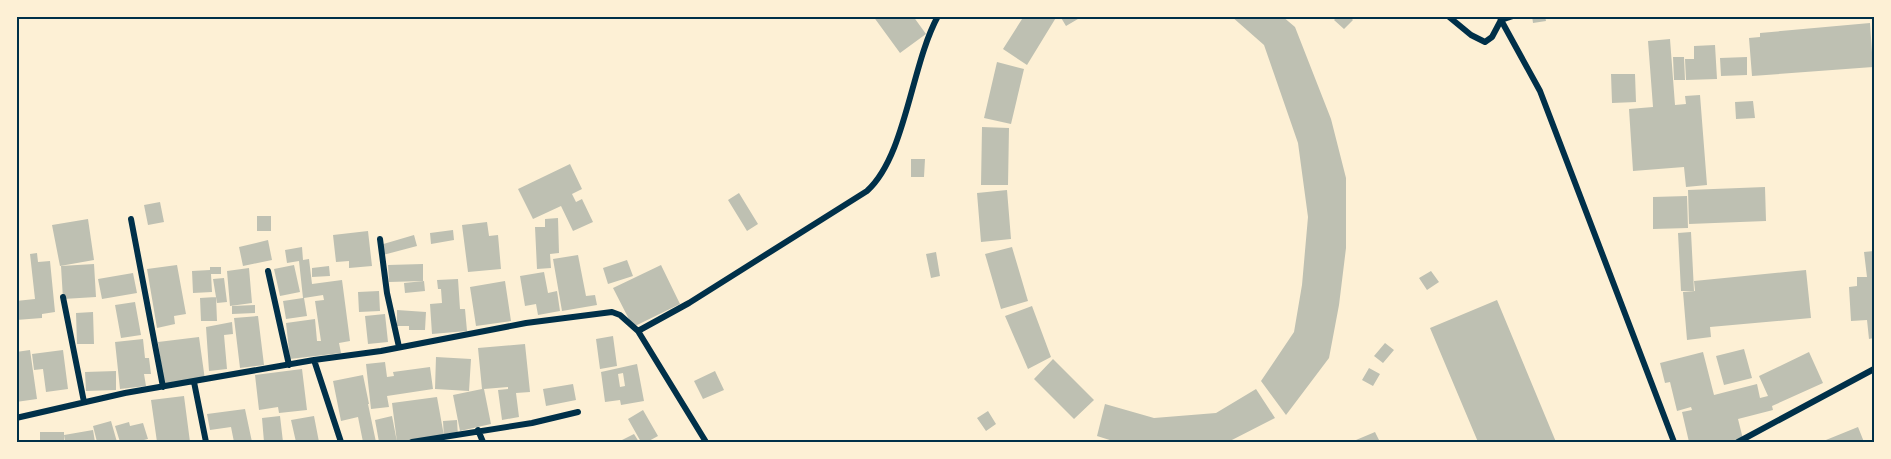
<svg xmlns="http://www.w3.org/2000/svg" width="1891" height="459" font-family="Literata,serif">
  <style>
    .building { fill: #bec0b2; fill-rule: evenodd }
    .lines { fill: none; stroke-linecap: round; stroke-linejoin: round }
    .minor { stroke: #003049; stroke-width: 6 }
    .neatline { fill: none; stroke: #003049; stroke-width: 2 }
  </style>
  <rect width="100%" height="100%" fill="#fdf0d5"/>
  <path class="building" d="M 873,16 L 913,16 L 926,34 L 900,53 Z
    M 1024,16 L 1057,16 L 1027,65 L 1003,49 Z
    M 1060,16 L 1083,16 L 1066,26 Z
    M 1231,16 L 1282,16 L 1295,27 L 1331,119 L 1346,178 L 1346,248 L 1339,305 L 1329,358 L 1286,415 L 1261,381 L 1294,332 L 1302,285 L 1308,217 L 1298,143 L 1264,45 Z
    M 1338,16 L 1349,16 L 1353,20 L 1344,29 L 1334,20 Z
    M 1532,16 L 1545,16 L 1546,21 L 1533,23 Z
    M 1870,23 L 1873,67 L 1752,76 L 1749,38 L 1760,37 L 1760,33 Z
    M 1670,39 L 1675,105 L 1686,104 L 1685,96 L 1700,95 L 1707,185 L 1686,187 L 1684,167 L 1633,171 L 1629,109 L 1653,107 L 1648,41 Z
    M 1715,45 L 1717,79 L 1686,80 L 1685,59 L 1694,59 L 1694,46 Z
    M 1673,57 L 1684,57 L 1685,80 L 1674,80 Z
    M 1747,57 L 1747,75 L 1721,76 L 1720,58 Z
    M 997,62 L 1024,69 L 1011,124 L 984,118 Z
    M 1611,74 L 1635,74 L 1636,102 L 1612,103 Z
    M 1753,101 L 1755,118 L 1736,119 L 1735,102 Z
    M 982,127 L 1009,128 L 1008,185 L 981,185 Z
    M 911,159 L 925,159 L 924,177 L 911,177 Z
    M 570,164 L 582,189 L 572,194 L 576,202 L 582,199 L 593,222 L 573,231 L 561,206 L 533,219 L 518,189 Z
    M 1765,187 L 1766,221 L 1689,224 L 1688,190 Z
    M 1007,190 L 1011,239 L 981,242 L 977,193 Z
    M 739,193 L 758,224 L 747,231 L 728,200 Z
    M 1687,196 L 1688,228 L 1653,229 L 1653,197 Z
    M 160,202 L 164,222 L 148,225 L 144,205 Z
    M 257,216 L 271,216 L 271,231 L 257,231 Z
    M 558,218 L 559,253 L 550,254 L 551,268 L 537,269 L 535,227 L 545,227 L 545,219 Z
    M 88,219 L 94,260 L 60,266 L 52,225 Z
    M 487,222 L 489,236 L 498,235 L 501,269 L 468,272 L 462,225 Z
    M 453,230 L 454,240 L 431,244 L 430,233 Z
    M 368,231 L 372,266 L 349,268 L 349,261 L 336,262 L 333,235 Z
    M 1691,232 L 1694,291 L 1681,291 L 1678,233 Z
    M 414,235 L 417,246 L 383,255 L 380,245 Z
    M 268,240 L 272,260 L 243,266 L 239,247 Z
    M 302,247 L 303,260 L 309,259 L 312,284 L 342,280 L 350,341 L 339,343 L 341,353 L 290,359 L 286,323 L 315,319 L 317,341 L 321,341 L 315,301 L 324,300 L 323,295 L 304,298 L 307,316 L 286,319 L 283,301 L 303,298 L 299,261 L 287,263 L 285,250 Z
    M 1012,247 L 1028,301 L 1001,309 L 985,254 Z
    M 1874,251 L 1874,338 L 1869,339 L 1867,320 L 1851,321 L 1849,287 L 1857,286 L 1857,277 L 1867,277 L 1864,252 Z
    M 936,252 L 940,276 L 931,278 L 926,254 Z
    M 37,253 L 38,262 L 50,261 L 55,312 L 42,314 L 42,318 L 16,320 L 16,301 L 35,299 L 30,254 Z
    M 578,255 L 586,296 L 595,295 L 597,305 L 562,311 L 553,259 Z
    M 627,260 L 633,276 L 608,284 L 603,268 Z
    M 94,264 L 96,297 L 63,299 L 61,266 Z
    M 423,264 L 423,281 L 389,282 L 388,265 Z
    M 177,265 L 186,314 L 174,316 L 175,324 L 157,328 L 147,269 Z
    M 294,265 L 300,292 L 280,296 L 274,269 Z
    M 661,265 L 680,304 L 633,327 L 613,288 Z
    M 329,266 L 330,276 L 312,277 L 312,268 Z
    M 210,267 L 221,267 L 221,274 L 211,274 L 212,292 L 193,293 L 192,271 L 210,270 Z
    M 249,268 L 252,303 L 230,306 L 227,271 Z
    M 1806,270 L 1811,318 L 1710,327 L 1711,337 L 1687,340 L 1683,292 L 1695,291 L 1694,281 Z
    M 1431,271 L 1439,282 L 1427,290 L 1419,278 Z
    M 544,272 L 548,293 L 557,291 L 560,311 L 538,315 L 536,304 L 525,306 L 520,276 Z
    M 133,273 L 137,293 L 102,299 L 98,279 Z
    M 224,278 L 227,302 L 217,303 L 213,279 Z
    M 458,279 L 460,309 L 465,309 L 467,331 L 432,334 L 430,304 L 442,303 L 441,289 L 438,289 L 437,280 Z
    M 424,281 L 425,291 L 405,293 L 404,283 Z
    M 505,281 L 511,321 L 476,326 L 470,287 Z
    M 379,291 L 380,311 L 359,312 L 358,292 Z
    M 216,297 L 217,321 L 201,321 L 200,298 Z
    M 1497,300 L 1556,442 L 1478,442 L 1430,328 Z
    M 135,302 L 141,335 L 121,338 L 115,305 Z
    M 255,305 L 255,313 L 232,314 L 232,306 Z
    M 1032,306 L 1051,357 L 1028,369 L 1005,316 Z
    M 397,310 L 426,312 L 425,330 L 409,330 L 409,326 L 397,326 Z
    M 93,312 L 94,344 L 77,344 L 76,313 Z
    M 385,314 L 388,342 L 368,344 L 365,316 Z
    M 258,316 L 264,365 L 240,368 L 234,318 Z
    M 232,322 L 233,334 L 224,335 L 227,369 L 209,371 L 206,327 Z
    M 613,336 L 617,366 L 600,369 L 596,339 Z
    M 199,337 L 205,380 L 164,386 L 158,342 Z
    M 143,339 L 145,358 L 149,358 L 151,374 L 144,374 L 146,386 L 120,389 L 115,342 Z
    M 1385,343 L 1394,350 L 1383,363 L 1374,356 Z
    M 525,344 L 530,392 L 516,393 L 519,417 L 502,420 L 498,390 L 508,389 L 508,387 L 484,389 L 491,424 L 460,431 L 453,395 L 482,389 L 478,348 Z
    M 1744,349 L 1752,378 L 1724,385 L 1716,356 Z
    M 30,350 L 37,399 L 16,402 L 16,352 Z
    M 63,350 L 68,389 L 46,392 L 43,369 L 34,370 L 32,354 Z
    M 1703,352 L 1714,395 L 1757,384 L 1760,398 L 1768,396 L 1759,376 L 1809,352 L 1823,383 L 1772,406 L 1773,410 L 1738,419 L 1743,439 L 1728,442 L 1689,442 L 1682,412 L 1692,410 L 1691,407 L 1677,411 L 1670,382 L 1665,383 L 1660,363 Z
    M 436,357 L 471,359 L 469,391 L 435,389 Z
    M 1053,359 L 1094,400 L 1074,419 L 1034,379 Z
    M 385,362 L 387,377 L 394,376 L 393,372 L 430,367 L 433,389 L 387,396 L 389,407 L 371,409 L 366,364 Z
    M 637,364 L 644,401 L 621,405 L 620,400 L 605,402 L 601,372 ZM 623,373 L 625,386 L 620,387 L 618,374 Z
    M 1369,368 L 1380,374 L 1373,386 L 1362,380 Z
    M 302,369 L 307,410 L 279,413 L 278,407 L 259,410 L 255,375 Z
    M 116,371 L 116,390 L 86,391 L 85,372 Z
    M 715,371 L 724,390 L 703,399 L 694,381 Z
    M 363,375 L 369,404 L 368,404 L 376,442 L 363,442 L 358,417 L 341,421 L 333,381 Z
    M 573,384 L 576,400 L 546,406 L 543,389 Z
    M 1256,389 L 1275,418 L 1228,442 L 1116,442 L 1097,436 L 1105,404 L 1154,418 L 1216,413 Z
    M 184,396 L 190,442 L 157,442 L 151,400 Z
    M 437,397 L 444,436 L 410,442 L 397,442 L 392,403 Z
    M 245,409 L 252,442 L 234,442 L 231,427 L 210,430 L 207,414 Z
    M 643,410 L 658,436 L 647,442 L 641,442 L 628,419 Z
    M 988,411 L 996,424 L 986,431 L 977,418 Z
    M 280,416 L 283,442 L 264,442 L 262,418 Z
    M 314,416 L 319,442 L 296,442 L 291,420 Z
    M 392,416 L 397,442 L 379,442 L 375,420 Z
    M 457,420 L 458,437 L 444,438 L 443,421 Z
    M 111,421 L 117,442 L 97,442 L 93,426 Z
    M 129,422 L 130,426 L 143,423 L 148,439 L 136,442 L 120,442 L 115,426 Z
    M 1858,427 L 1864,442 L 1821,442 Z
    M 93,430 L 95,442 L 65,442 L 64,435 L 64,442 L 40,442 L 40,432 L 64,432 L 64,435 Z
    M 1375,432 L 1380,442 L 1357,442 L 1356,440 Z
    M 634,434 L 639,442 L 618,442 Z"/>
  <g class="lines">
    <path class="minor" d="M 1448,16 L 1471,35 L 1485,42 L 1492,37 L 1501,20 L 1500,17
      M 1513,16 L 1501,20 L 1540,91 L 1674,442
      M 131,219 L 163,387
      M 380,239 L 387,293 L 399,347
      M 268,271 L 289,365
      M 63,297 L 84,402
      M 638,331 L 689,303 L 867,191 C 906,156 911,65 938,16
      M 314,360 L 341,442
      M 194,382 L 206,442
      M 16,418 L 125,393 L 314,360 L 381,351 L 526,323 L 612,312 L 620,315 L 638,331 L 706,442
      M 478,430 L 483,442
      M 412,442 L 532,423 L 578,412
      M 1738,442 L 1874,369"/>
  </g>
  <rect width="1891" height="459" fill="none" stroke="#fdf0d5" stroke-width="36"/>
  <rect x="18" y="18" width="1855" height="423" class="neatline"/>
</svg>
